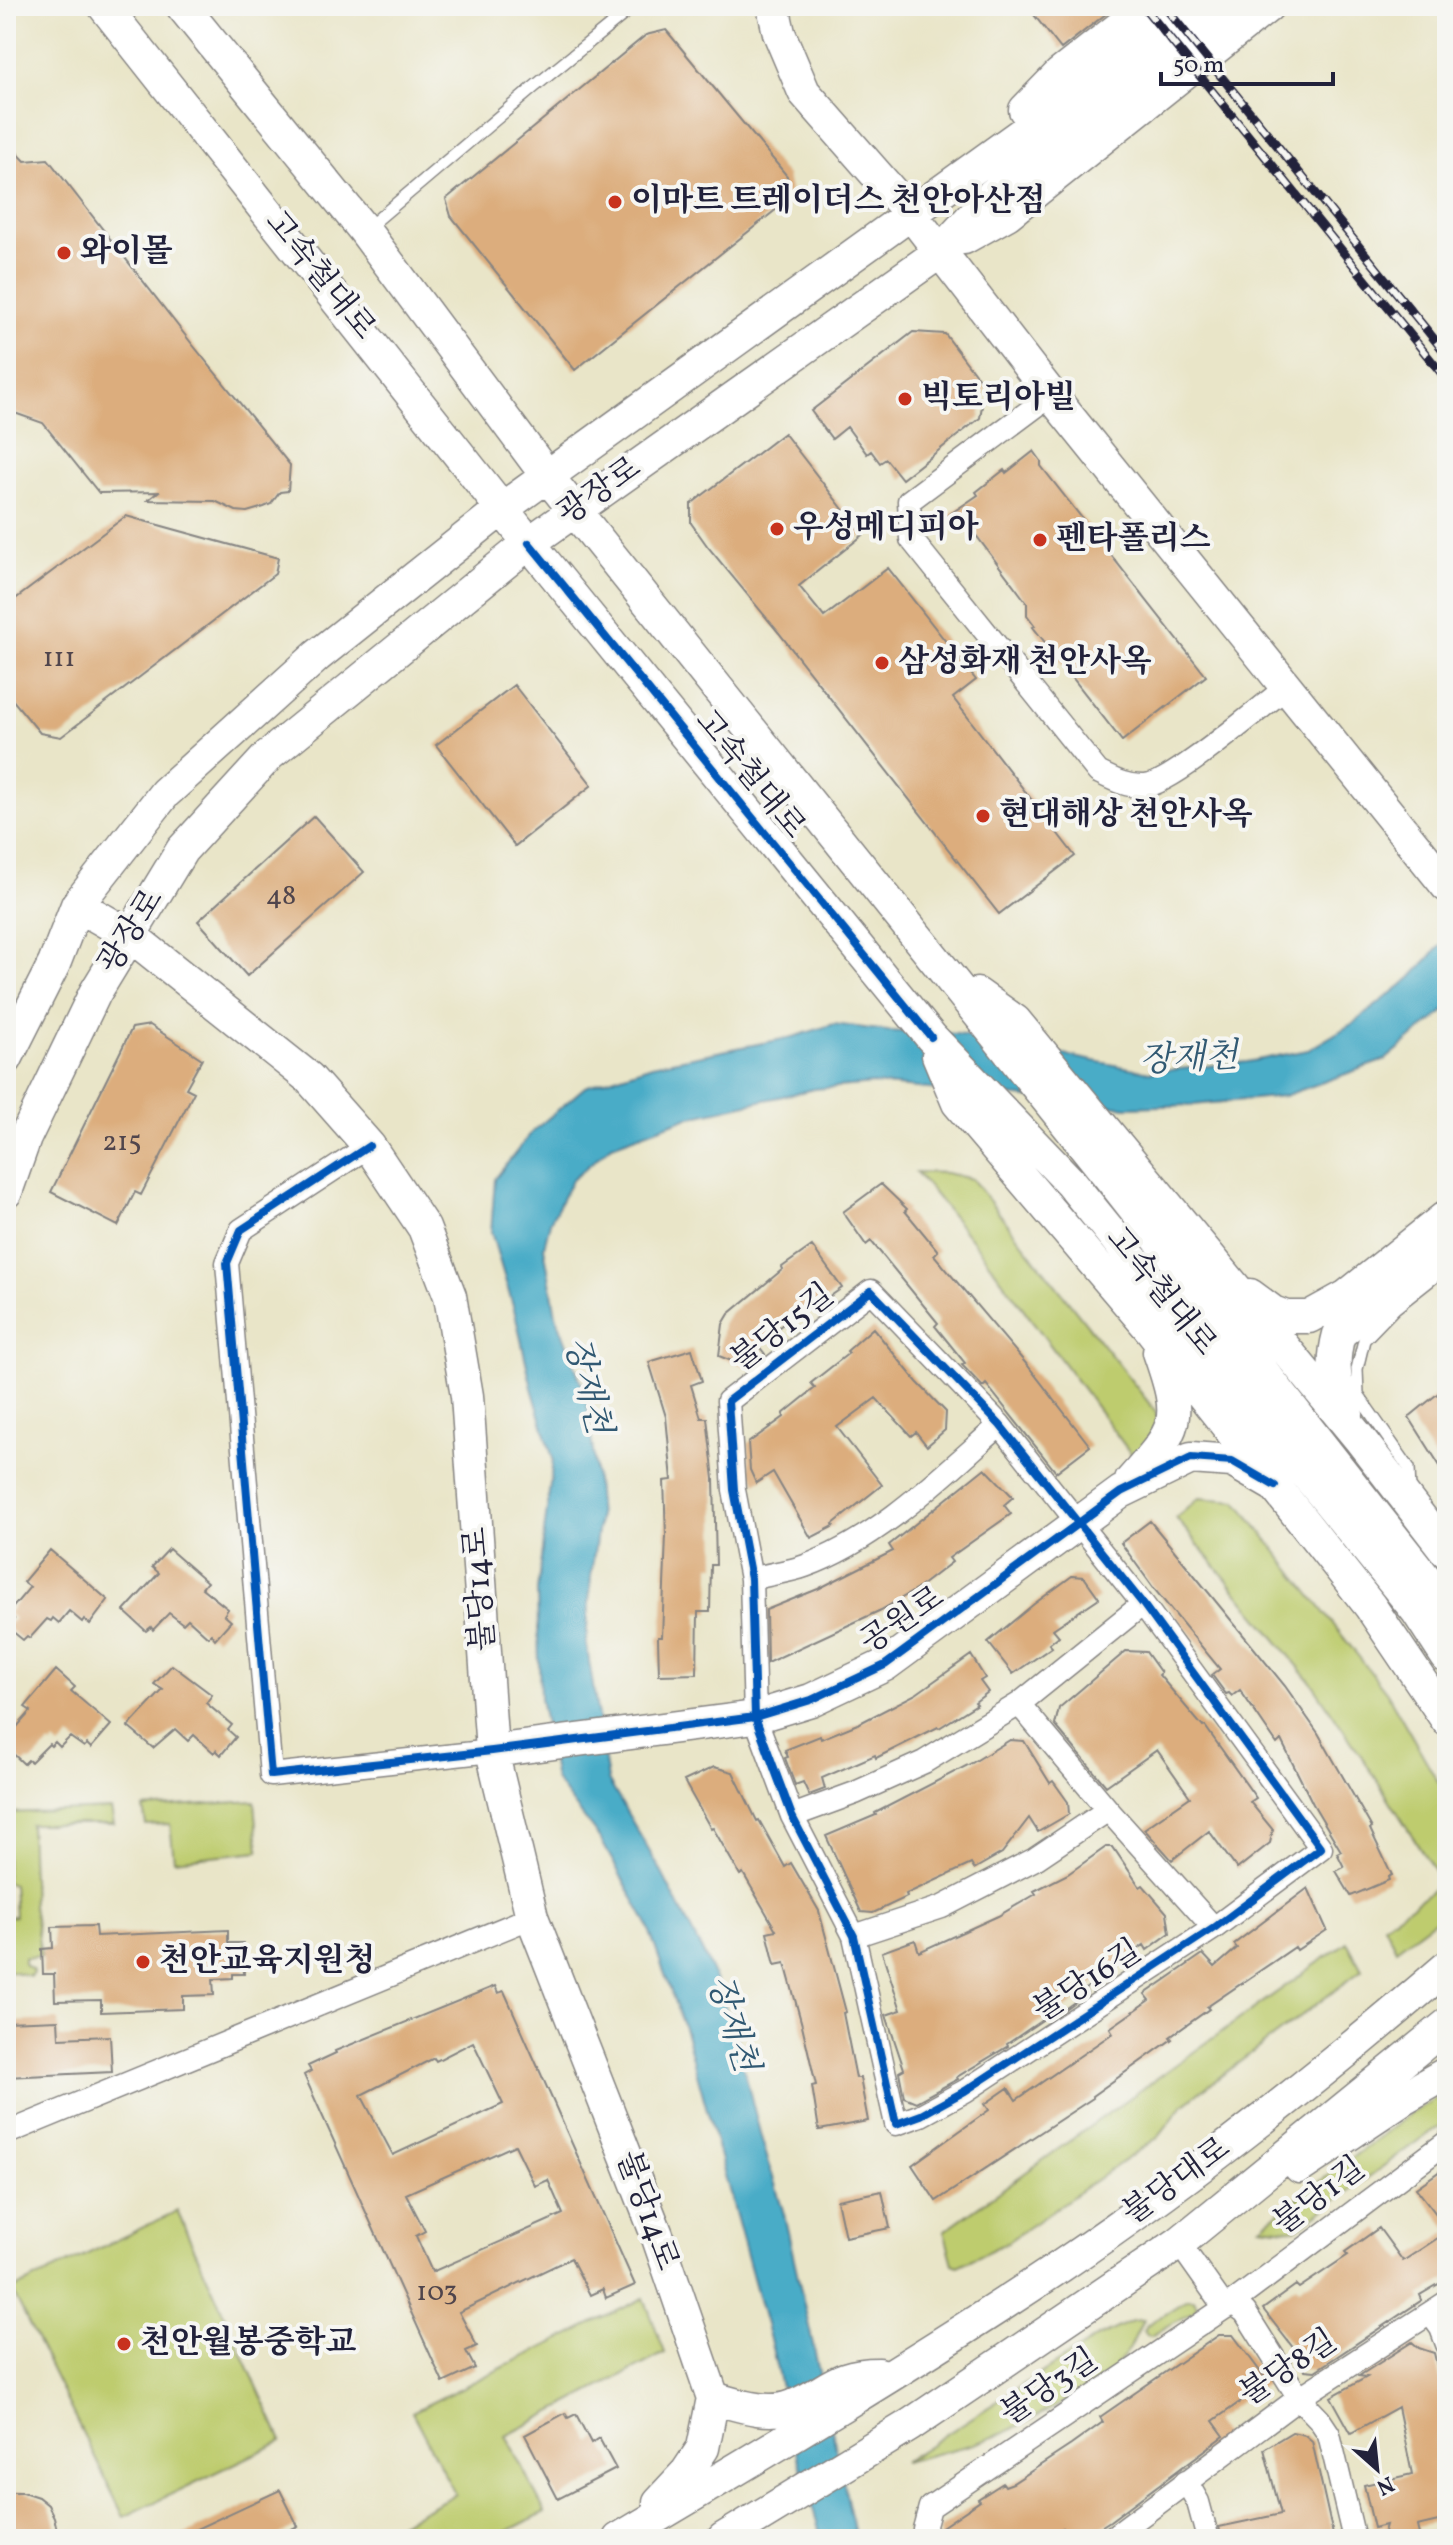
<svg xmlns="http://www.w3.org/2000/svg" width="1453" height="2545" font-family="Vollkorn,'Noto Serif KR',serif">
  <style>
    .green { fill: #becc6e; stroke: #707754; stroke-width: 2 }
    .water { fill: #48acc7; stroke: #356781; stroke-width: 2 }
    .building { fill: #dcad7d; fill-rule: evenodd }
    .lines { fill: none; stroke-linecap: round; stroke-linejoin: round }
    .lane-casing { stroke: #868482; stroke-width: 14 }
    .street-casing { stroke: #868482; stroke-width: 25 }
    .secondary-casing { stroke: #868482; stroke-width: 35 }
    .lane { stroke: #fff; stroke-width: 11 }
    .street { stroke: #fff; stroke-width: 22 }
    .secondary { stroke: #fff; stroke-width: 32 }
    .rail-casing { stroke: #22223b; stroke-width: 9 }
    .rail { stroke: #f6f6f2; stroke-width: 6; stroke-dasharray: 18; stroke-linecap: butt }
    .cycleway-casing { stroke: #f6f6f2; stroke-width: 13 }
    .cycleway { stroke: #0057b8; stroke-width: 8 }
    .poi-dot { fill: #c8321e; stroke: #f6f6f2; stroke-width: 3 }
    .labels { text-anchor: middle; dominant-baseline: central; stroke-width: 8; stroke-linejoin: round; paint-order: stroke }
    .number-label { font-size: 28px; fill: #50454c }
    .poi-label { font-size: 32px; font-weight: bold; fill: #22223b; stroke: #f6f6f2; text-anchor: start }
    .street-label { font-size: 32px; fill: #22223b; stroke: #f6f6f2 }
    .water-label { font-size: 34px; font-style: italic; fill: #315973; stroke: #f6f6f2 }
  </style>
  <rect width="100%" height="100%" fill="#f6f6f2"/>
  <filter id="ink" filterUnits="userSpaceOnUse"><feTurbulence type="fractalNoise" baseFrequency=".0125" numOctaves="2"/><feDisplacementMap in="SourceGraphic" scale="16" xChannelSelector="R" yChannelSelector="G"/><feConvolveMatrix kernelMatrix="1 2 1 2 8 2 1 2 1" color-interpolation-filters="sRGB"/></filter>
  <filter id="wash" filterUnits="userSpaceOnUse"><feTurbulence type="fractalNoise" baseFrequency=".006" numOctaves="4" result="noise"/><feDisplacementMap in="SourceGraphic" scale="32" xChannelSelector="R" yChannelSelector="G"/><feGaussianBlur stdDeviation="1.8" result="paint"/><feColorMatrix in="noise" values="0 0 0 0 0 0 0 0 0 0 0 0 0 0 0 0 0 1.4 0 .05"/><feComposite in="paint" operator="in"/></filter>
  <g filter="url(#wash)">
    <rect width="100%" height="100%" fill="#e9e5c8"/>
    <path class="green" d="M 916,1172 L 946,1173 L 972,1179 L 1156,1412 L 1158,1424 L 1134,1458 L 976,1245 Z
      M 1199,1498 L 1237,1501 L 1387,1693 L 1447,1797 L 1447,1911 L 1396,1949 L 1384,1925 L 1442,1883 L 1370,1769 L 1312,1683 L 1176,1518 Z
      M 255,1801 L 259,1851 L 174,1860 L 170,1824 L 146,1825 L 143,1808 Z
      M 111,1809 L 114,1824 L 30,1824 L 33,1906 L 41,1956 L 24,1958 L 24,1964 L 32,1969 L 33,1973 L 30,1976 L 6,1970 L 6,1917 L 15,1916 L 13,1884 L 6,1882 L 6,1813 Z
      M 1347,1942 L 1362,1970 L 1201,2091 L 1183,2105 L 1158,2137 L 1006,2243 L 958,2266 L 953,2264 L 944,2231 Z
      M 1447,2091 L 1447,2123 L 1430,2132 L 1296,2230 L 1261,2226 L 1410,2114 Z
      M 177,2211 L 282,2441 L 124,2517 L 12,2290 Z
      M 644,2298 L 665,2353 L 506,2436 L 545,2512 L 492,2539 L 371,2539 L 455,2494 L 412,2412 Z
      M 1188,2299 L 1194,2299 L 1197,2305 L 1195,2310 L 1151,2336 L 1147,2335 L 1144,2331 L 1147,2325 Z
      M 1143,2320 L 1130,2348 L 1109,2375 L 1089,2390 L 1004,2433 L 974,2444 L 903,2462 L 1096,2338 L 1132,2321 Z"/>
    <path class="water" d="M 1447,938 L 1447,1009 L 1385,1060 L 1284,1096 L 1193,1105 L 1128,1107 L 873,1084 L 814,1089 L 686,1118 L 612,1145 L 572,1180 L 550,1222 L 544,1247 L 556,1315 L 586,1396 L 594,1459 L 599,1517 L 591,1576 L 586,1642 L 608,1780 L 662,1873 L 712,1971 L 735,2033 L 761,2137 L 784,2214 L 856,2539 L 822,2539 L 793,2441 L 771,2343 L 687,2037 L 646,1921 L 601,1840 L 555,1780 L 540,1698 L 537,1591 L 553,1459 L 532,1388 L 515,1313 L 491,1232 L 495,1179 L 532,1132 L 585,1087 L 652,1065 L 793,1037 L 834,1024 L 887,1031 L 957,1034 L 1150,1072 L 1247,1062 L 1308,1050 L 1355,1022 L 1411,978 Z"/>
    <g id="blocks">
      <path class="building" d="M 1027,6 L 1116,6 L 1061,49 Z
        M 666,30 L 787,176 L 790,190 L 783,204 L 575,370 L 451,216 L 446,199 L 646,35 Z
        M 6,141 L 25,161 L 48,159 L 192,344 L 290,465 L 288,491 L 280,492 L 271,504 L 264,507 L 247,512 L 236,511 L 215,501 L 148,500 L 158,492 L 99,493 L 43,423 L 6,410 Z
        M 913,332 L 945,334 L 985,387 L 980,418 L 902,479 L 886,459 L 880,463 L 871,451 L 867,454 L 847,427 L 832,439 L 811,411 Z
        M 784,433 L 863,535 L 799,586 L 824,617 L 888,568 L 976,680 L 953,698 L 1075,856 L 999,914 L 779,633 L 708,547 L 691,523 L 691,504 Z
        M 1034,451 L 1041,461 L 1041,466 L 1206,676 L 1122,741 L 1033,627 L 1035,626 L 1027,615 L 1027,603 L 969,526 L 937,523 L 978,495 L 976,492 L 1004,470 L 1006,473 Z
        M 126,516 L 278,558 L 275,574 L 61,737 L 40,733 L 6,692 L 6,606 Z
        M 514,685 L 592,785 L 515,846 L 436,745 Z
        M 314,816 L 364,872 L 247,976 L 198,921 Z
        M 150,1025 L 202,1059 L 186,1088 L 194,1092 L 141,1195 L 135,1192 L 118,1226 L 51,1192 L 132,1028 Z
        M 881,1184 L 907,1209 L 905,1211 L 938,1251 L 934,1255 L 1028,1366 L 1090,1446 L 1056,1472 L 986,1384 L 983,1387 L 962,1365 L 965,1363 L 935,1326 L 938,1323 L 871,1241 L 866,1245 L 843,1212 Z
        M 812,1246 L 842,1288 L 812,1309 L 808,1304 L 768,1336 L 758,1345 L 765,1354 L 747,1367 L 719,1356 L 723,1324 L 729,1314 L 783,1269 L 782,1267 Z
        M 873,1328 L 917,1382 L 946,1412 L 945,1430 L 927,1446 L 916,1432 L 911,1436 L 876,1398 L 837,1427 L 882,1485 L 833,1524 L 834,1526 L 811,1538 L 773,1472 L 756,1483 L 750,1470 L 748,1443 L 784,1417 L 783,1414 L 815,1388 L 811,1383 L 849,1353 L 847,1351 Z
        M 692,1349 L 702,1381 L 691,1385 L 701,1418 L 707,1418 L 714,1479 L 716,1565 L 711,1565 L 710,1612 L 698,1612 L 697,1674 L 659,1675 L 658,1637 L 662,1637 L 666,1535 L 664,1481 L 672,1480 L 666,1417 L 649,1362 Z
        M 1447,1386 L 1447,1477 L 1409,1417 Z
        M 985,1468 L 1013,1497 L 1004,1505 L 1011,1514 L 949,1558 L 952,1562 L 917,1589 L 881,1610 L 767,1663 L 766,1610 L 818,1589 L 893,1551 L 889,1545 Z
        M 1150,1521 L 1285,1686 L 1318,1733 L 1372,1828 L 1370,1829 L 1392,1875 L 1388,1877 L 1389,1880 L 1351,1896 L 1336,1871 L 1344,1867 L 1337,1853 L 1341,1851 L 1313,1804 L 1281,1740 L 1277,1744 L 1240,1690 L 1232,1696 L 1229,1693 L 1226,1694 L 1212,1675 L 1220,1669 L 1155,1590 L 1121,1543 Z
        M 169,1549 L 207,1582 L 202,1588 L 228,1609 L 224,1615 L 231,1621 L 215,1639 L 211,1634 L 208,1637 L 188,1619 L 183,1624 L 169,1613 L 153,1630 L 151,1627 L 146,1631 L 124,1611 L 159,1573 L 152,1567 Z
        M 50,1550 L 108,1600 L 90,1624 L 84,1619 L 82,1622 L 69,1611 L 59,1623 L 53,1618 L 51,1621 L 47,1619 L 30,1638 L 27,1636 L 23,1640 L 7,1627 L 14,1619 L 8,1613 L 30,1587 L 23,1582 Z
        M 1072,1576 L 1084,1577 L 1099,1598 L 1053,1629 L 1059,1636 L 1049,1644 L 1052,1647 L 1013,1674 L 988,1642 L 1034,1604 Z
        M 1126,1651 L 1146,1652 L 1161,1673 L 1159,1675 L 1203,1727 L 1205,1726 L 1256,1798 L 1250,1802 L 1273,1830 L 1270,1843 L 1237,1869 L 1209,1831 L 1172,1860 L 1144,1829 L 1190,1797 L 1157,1750 L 1106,1786 L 1055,1725 L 1059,1708 Z
        M 971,1655 L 985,1678 L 980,1681 L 988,1692 L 975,1702 L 977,1704 L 939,1728 L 938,1727 L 876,1758 L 875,1755 L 822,1778 L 825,1789 L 809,1795 L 803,1782 L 795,1785 L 785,1758 L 788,1757 L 785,1750 L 820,1736 L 821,1739 L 860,1723 L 916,1694 Z
        M 172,1665 L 212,1695 L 206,1703 L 232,1725 L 228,1730 L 236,1737 L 221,1755 L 216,1750 L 214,1753 L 194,1735 L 188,1741 L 175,1729 L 153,1748 L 128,1727 L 163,1690 L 154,1684 Z
        M 56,1670 L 75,1687 L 71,1691 L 111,1725 L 91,1748 L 87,1744 L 84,1747 L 70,1737 L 60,1747 L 55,1742 L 51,1746 L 49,1744 L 31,1762 L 28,1760 L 24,1764 L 7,1748 L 14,1742 L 8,1737 L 31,1711 L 25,1707 Z
        M 1010,1740 L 1024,1741 L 1050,1783 L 1053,1781 L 1068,1802 L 1069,1814 L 1038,1832 L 1029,1818 L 1002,1853 L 974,1869 L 971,1864 L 906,1894 L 907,1897 L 873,1913 L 861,1912 L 826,1836 L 876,1815 L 875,1813 L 972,1763 Z
        M 714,1767 L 733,1772 L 757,1821 L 759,1820 L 785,1867 L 791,1863 L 819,1911 L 846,2012 L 843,2013 L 856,2078 L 860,2078 L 868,2121 L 819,2130 L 812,2086 L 816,2085 L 802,2025 L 785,1963 L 775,1965 L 767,1932 L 776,1930 L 743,1873 L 740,1875 L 713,1828 L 711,1829 L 684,1781 Z
        M 1106,1847 L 1113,1847 L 1140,1887 L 1143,1885 L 1167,1913 L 1170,1933 L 1147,1950 L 1144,1945 L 1115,1965 L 1116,1967 L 1085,1989 L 1087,1993 L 1059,2013 L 1057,2010 L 1007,2044 L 1008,2046 L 957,2077 L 958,2079 L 916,2102 L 904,2097 L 899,2072 L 904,2069 L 886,2015 L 901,2010 L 882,1952 L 915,1940 L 919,1952 L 998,1916 L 1036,1894 L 1034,1891 L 1068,1874 Z
        M 1308,1888 L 1327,1930 L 1297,1950 L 1295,1947 L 1207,2007 L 1209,2009 L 1170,2037 L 1172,2039 L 1092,2096 L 1093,2098 L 936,2201 L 912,2165 L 989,2110 L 985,2104 L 1008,2088 L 1016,2100 L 1113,2033 L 1110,2028 L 1150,2000 L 1145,1994 L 1203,1954 L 1215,1967 L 1237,1948 L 1234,1944 Z
        M 95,1926 L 96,1936 L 228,1930 L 228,1943 L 243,1943 L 244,1974 L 233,1974 L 233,1978 L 213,1979 L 214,1995 L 183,1996 L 183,2009 L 101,2012 L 101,2000 L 55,2001 L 54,1974 L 43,1974 L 42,1949 L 53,1948 L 52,1927 Z
        M 495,1986 L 498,1993 L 504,1991 L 635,2285 L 606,2298 L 603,2289 L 590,2295 L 571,2258 L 459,2312 L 477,2346 L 466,2351 L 475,2368 L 443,2383 L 304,2075 L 311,2071 L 308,2066 L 336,2053 L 335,2051 ZM 473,2042 L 503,2104 L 393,2155 L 361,2095 L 434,2058 L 436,2061 ZM 515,2145 L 535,2186 L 548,2180 L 563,2214 L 432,2272 L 416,2236 L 425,2231 L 406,2194 Z
        M 58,2020 L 59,2038 L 110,2036 L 112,2072 L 6,2077 L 6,2022 Z
        M 1447,2166 L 1447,2228 L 1416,2188 Z
        M 882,2191 L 890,2228 L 845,2237 L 837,2200 Z
        M 1379,2228 L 1403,2261 L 1447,2232 L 1447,2279 L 1420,2295 L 1422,2300 L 1315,2371 L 1305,2370 L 1292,2350 L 1294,2349 L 1263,2309 L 1296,2285 L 1299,2288 L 1348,2255 L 1345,2252 Z
        M 1219,2335 L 1233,2335 L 1268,2382 L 1213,2421 L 1224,2436 L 1110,2521 L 1082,2539 L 1071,2539 L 1063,2528 L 1047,2539 L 940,2539 L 939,2529 L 980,2501 L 978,2499 L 1003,2483 L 1005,2486 L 1013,2483 L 1071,2445 L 1103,2422 L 1100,2417 Z
        M 1412,2342 L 1419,2348 L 1434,2353 L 1447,2407 L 1447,2519 L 1417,2526 L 1420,2539 L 1382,2539 L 1386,2525 L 1374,2528 L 1364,2485 L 1412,2474 L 1398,2407 L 1351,2433 L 1331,2397 L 1367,2377 L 1359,2376 Z
        M 565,2413 L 568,2418 L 576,2414 L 591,2443 L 599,2438 L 616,2469 L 558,2499 L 525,2435 Z
        M 1292,2432 L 1305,2435 L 1312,2441 L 1334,2539 L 1222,2539 L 1219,2527 L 1281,2514 L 1264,2449 Z
        M 280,2490 L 298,2526 L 271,2539 L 175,2539 Z
        M 6,2492 L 23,2492 L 38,2497 L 48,2505 L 54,2517 L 59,2539 L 6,2539 Z"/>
    </g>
  </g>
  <g filter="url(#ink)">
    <use href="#blocks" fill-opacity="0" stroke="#868482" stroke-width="2"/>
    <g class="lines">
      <defs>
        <path id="lane" d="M 365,230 L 534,87 L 634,6
          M 1410,1492 L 1409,1468 L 1358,1395 L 1357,1369 L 1364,1340 L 1395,1308 L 1447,1267"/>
        <path id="street" d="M 1051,395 L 909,501 L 911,539 L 1098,772 C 1114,780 1127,787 1145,786 C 1172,784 1261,707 1287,687
          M 369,1146 L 241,1230 L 227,1263 L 271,1775 L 492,1751
          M 871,1291 L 1000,1425 L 1143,1604 L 1321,1848 L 1214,1928 L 965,2091 L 921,2115 L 896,2124 L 854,1936 L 792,1816 L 755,1717 L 751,1579 L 734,1490 L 728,1401 Z
          M 751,1579 C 769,1574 788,1572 805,1566 C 878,1540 943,1475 1000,1425
          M 1143,1604 L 1019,1704 L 1108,1810 L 1214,1928
          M 792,1816 L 855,1793 L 924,1762 L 1019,1704
          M 854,1936 L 942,1907 L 1035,1859 L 1108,1810
          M 12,2131 L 532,1917
          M 1179,2243 L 1225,2308
          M 1232,2303 L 1245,2312 L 1299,2398 L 1319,2419 L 1329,2434 L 1354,2539
          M 1430,2313 L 1441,2328 L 1447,2344
          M 1186,2481 L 1198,2502 L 1208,2539
          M 926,2539 L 924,2529 L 930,2507 L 1232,2303 L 1447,2142
          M 1110,2539 L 1299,2398 L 1447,2302"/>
        <path id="secondary" d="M 104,6 L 529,543 L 931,1037 L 1070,1182 L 1417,1611 L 1447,1657
          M 182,6 L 364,230 L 547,476 L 1116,1185 L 1447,1606
          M 773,6 L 779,33 L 804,92 L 911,214 L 1051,395 L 1447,886
          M 1025,110 L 1060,74 L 1147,6
          M 964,238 L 1007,214 L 1268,6
          M 77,905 L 131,936 L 309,1078 L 369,1146 L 424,1228 L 450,1296 L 467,1396 L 492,1751 L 532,1917 L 657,2235 L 713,2398
          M 977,994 L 1015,1021 L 1359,1438 L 1447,1552
          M 938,1055 L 958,1103 L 1152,1331 L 1370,1606 L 1447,1720
          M 6,1059 L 54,964 L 77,905 L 165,793 L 317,656 L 503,508 L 1031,127 L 1183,6
          M 6,1192 L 25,1138 L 95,993 L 182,850 L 269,755 L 529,543 L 940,252 L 992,195 L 1226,6
          M 1250,1295 L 1273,1312 L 1286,1317 L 1309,1317 L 1347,1296 L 1447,1216
          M 1347,1414 C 1334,1387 1331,1363 1339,1334 L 1447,1245
          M 1131,1481 C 1179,1427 1183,1421 1159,1352
          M 492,1751 L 755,1717 L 811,1700 L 885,1665 L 1121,1492 L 1191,1458 L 1232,1461 L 1275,1486
          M 1300,2167 L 1405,2097 L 1447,2073
          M 713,2398 C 738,2405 768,2416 793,2406 C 830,2391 834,2374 879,2374
          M 659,2502 L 687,2472 L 703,2448 L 713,2398
          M 619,2539 C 768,2451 917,2362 1061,2266 C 1196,2175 1324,2073 1447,1967
          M 723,2539 L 910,2425 L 1179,2243 L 1447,2025"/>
      </defs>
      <use href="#lane" class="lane-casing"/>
      <use href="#street" class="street-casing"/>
      <use href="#secondary" class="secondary-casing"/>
      <use href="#lane" class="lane"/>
      <use href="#street" class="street"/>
      <use href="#secondary" class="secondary"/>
      <defs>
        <path id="rail" d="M 1143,6 L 1447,380
          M 1164,6 L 1447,355"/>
      </defs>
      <use href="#rail" class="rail-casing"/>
      <use href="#rail" class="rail"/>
      <defs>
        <path id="cycleway" d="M 529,543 L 931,1037
          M 369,1146 L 241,1230 L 227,1263 L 271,1775 L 492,1751 L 755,1717 L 811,1700 L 885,1665 L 1121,1492 L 1191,1458 L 1232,1461 L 1275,1486
          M 871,1291 L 1000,1425 L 1143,1604 L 1321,1848 L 1214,1928 L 965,2091 L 921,2115 L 896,2124 L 854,1936 L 792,1816 L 755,1717 L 751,1579 L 734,1490 L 728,1401 Z"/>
      </defs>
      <use href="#cycleway" class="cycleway-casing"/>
      <use href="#cycleway" class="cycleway"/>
    </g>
  </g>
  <g class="poi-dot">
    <circle cx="615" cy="202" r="8"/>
    <circle cx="64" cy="253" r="8"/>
    <circle cx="905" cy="399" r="8"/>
    <circle cx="777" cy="529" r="8"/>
    <circle cx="1040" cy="540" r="8"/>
    <circle cx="882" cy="663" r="8"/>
    <circle cx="983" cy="816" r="8"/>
    <circle cx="143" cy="1962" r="8"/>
    <circle cx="124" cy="2344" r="8"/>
  </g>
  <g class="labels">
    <g class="number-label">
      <text x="59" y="658">111</text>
      <text x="281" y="896">48</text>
      <text x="122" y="1142">215</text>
      <text x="437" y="2292">103</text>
    </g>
    <g class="poi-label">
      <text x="631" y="202">이마트 트레이더스 천안아산점</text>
      <text x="80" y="253">와이몰</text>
      <text x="921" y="399">빅토리아빌</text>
      <text x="793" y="529">우성메디피아</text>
      <text x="1056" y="540">펜타폴리스</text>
      <text x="898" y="663">삼성화재 천안사옥</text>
      <text x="999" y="816">현대해상 천안사옥</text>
      <text x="159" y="1962">천안교육지원청</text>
      <text x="140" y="2344">천안월봉중학교</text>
    </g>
    <g class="street-label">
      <text transform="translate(319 276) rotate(51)">고속철대로</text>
      <text transform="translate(600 492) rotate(-35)">광장로</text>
      <text transform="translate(749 775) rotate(51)">고속철대로</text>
      <text transform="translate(132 932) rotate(-58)">광장로</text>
      <text transform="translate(1160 1292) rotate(51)">고속철대로</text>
      <text transform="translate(783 1329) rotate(-38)">불당15길</text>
      <text transform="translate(481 1589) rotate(-94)">불당14로</text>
      <text transform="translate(903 1621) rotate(-34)">공원로</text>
      <text transform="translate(1088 1982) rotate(-33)">불당16길</text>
      <text transform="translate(1177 2182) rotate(-36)">불당대로</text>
      <text transform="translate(1320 2197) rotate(-37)">불당1길</text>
      <text transform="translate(646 2211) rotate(70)">불당14로</text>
      <text transform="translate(1289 2369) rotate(-34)">불당8길</text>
      <text transform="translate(1050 2388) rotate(-34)">불당3길</text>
    </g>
    <g class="water-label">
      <text transform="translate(1189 1060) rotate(-3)">장재천</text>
      <text transform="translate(586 1386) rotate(76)">장재천</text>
      <text transform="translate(731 2024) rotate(73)">장재천</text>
    </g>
  </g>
  <rect width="1453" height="2545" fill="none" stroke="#f6f6f2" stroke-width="32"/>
  <g transform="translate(1377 2469) rotate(153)" stroke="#f6f6f2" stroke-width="6" paint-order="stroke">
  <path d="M0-6L14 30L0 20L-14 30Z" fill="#22223b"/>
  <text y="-12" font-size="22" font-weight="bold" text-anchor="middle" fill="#22223b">N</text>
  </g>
  <path d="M1161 72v12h172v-12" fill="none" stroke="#22223b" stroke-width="4"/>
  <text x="1173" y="72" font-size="24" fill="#22223b" stroke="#f6f6f2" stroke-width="6" paint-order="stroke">50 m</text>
</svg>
